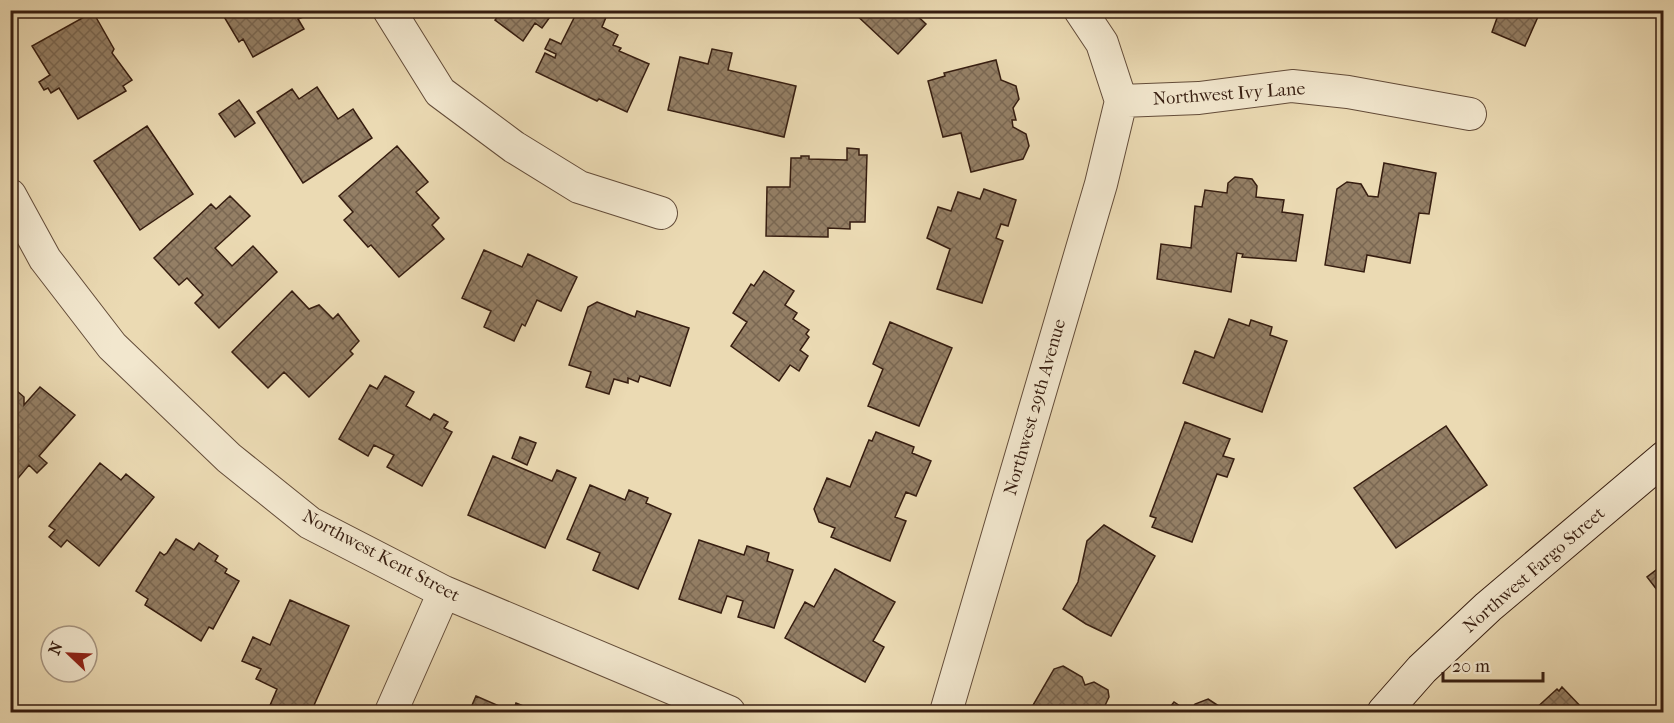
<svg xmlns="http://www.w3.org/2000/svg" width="1674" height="723" font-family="'IM FELL French Canon',serif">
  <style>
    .building { fill: url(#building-cross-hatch); stroke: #361d10; stroke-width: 1.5 }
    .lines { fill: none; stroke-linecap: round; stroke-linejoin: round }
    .street-casing { stroke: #634c39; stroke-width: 34 }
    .secondary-casing { stroke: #361d10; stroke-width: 35 }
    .street { stroke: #f2e7ce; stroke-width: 32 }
    .secondary { stroke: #f2e7ce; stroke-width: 33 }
    .labels { text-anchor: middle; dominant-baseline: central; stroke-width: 4.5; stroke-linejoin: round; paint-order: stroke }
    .street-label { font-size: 18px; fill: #361d10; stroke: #f2e7ce }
  </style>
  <defs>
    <pattern id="building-cross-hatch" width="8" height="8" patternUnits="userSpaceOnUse" patternTransform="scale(1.5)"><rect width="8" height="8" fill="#947f65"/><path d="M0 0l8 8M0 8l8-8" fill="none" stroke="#7a6752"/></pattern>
  </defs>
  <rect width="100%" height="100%" fill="#ebdab3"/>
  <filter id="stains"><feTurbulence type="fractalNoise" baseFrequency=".00333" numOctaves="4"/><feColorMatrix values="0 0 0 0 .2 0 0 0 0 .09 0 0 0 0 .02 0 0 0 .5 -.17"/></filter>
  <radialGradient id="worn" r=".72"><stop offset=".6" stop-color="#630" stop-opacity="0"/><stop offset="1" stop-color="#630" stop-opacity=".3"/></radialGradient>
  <path class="building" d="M 220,10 L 299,10 L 303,17 L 298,19 L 304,29 L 253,57 L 243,39 L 239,42 Z
    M 555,10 L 542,28 L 535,23 L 523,41 L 495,20 L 502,10 Z
    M 578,10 L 596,10 L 607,15 L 602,27 L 618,35 L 613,45 L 621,48 L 619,51 L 649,64 L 627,112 L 599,99 L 597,101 L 536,72 L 545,53 L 555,58 L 556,54 L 545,49 L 550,39 L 561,44 Z
    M 851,10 L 911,10 L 926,24 L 898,54 Z
    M 1484,10 L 1541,10 L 1525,46 L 1492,32 L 1497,18 Z
    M 93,12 L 114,49 L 112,53 L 132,80 L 123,86 L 126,91 L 78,119 L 59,88 L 51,93 L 48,88 L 44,90 L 39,82 L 50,75 L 32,46 Z
    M 712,49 L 732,53 L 728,70 L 796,86 L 784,137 L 668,110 L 680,57 L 708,64 Z
    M 996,60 L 1001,80 L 1016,86 L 1019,99 L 1013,108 L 1016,120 L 1012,120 L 1013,127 L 1026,134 L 1029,146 L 1023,159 L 971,172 L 961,133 L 943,137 L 928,81 L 945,76 L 944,73 Z
    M 317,87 L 338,119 L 353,109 L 372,138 L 303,183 L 257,112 L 292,89 L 299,99 Z
    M 239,100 L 255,123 L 235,137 L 219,114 Z
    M 147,126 L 193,194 L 140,230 L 94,161 Z
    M 397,146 L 428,182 L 416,192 L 439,218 L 432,225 L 444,239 L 399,277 L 371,245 L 368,247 L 344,220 L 353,212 L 339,196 Z
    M 847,148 L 859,149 L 859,155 L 867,155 L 865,222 L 850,222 L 850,229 L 828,228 L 828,237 L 766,236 L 767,187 L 790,187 L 791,158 L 801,158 L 801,156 L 809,156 L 809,159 L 847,160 Z
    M 1384,163 L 1436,173 L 1429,214 L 1419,213 L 1410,263 L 1367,255 L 1364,272 L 1325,265 L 1337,189 L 1347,182 L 1361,184 L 1368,196 L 1378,197 Z
    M 1235,177 L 1252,179 L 1257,186 L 1256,197 L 1284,200 L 1282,212 L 1303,215 L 1296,261 L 1242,257 L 1243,254 L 1237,253 L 1231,292 L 1157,279 L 1161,244 L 1191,248 L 1195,206 L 1202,207 L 1205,190 L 1227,193 L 1228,183 Z
    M 984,189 L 1016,200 L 1008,226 L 1001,224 L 996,238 L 1003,241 L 982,303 L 937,289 L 950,249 L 927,238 L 938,207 L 951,211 L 958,192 L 980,199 Z
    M 230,196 L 250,216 L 215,248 L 232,266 L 253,246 L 277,272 L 219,328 L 195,303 L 203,295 L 187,278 L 179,285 L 154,258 L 211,204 L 216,209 Z
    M 484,250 L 522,267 L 528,254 L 577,277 L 561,311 L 537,300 L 525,326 L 522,324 L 514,341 L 484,327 L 491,311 L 462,298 Z
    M 764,271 L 794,291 L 785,305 L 797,313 L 793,319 L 809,330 L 806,334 L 809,337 L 800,350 L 808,356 L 799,371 L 790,365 L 779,381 L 731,346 L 747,322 L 733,313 L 751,284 L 754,286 Z
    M 292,291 L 309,309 L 319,305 L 333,319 L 338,314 L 359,341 L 350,351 L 353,354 L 309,397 L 284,372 L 268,388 L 232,352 Z
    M 597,302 L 635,317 L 637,311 L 689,328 L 670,386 L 640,376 L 638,382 L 628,378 L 628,383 L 614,379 L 609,394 L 586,387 L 591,372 L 569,365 L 588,307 Z
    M 1229,319 L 1249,326 L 1251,320 L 1272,327 L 1270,335 L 1287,341 L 1262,412 L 1183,383 L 1195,351 L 1214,358 Z
    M 890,322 L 952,348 L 919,426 L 868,406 L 883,369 L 873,364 Z
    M 385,376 L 414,392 L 406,406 L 430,420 L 434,414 L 448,422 L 444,428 L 452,432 L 422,486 L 387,467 L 394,455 L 374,445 L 368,456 L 339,439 L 370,385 L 377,389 Z
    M 10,385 L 24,397 L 24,405 L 40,387 L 75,415 L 39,456 L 47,463 L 37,473 L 29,465 L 14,483 L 10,480 Z
    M 1185,422 L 1230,439 L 1223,456 L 1234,459 L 1227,477 L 1217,474 L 1192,542 L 1152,527 L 1156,518 L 1150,516 Z
    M 1446,426 L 1487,485 L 1396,548 L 1354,488 Z
    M 876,432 L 914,447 L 912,453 L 931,461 L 916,496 L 906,492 L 895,517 L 906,521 L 890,561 L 831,537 L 835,528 L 819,522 L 814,509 L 827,478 L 850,487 L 869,440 L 872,441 Z
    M 520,437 L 536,443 L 527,465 L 512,458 Z
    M 493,456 L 552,481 L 557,470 L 576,478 L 545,548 L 468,515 Z
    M 100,463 L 121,480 L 126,474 L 154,497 L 99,566 L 67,540 L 61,547 L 49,537 L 55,530 L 49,526 Z
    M 590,485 L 625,500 L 629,490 L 648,498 L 646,503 L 671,514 L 638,589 L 593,570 L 600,553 L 567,539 Z
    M 1104,525 L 1155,556 L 1111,636 L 1086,624 L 1063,609 L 1078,582 L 1087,541 Z
    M 176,539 L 194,550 L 199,543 L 218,556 L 215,561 L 227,569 L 225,573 L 239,581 L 213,629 L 209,627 L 201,641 L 145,605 L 148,599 L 136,591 L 160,552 L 164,555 L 167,553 Z
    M 699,540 L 744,555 L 747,546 L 769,553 L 767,561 L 793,570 L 774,628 L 738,617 L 743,601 L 727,596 L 721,613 L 679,599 Z
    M 1664,564 L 1664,599 L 1647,577 Z
    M 835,569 L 895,602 L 873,641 L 884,647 L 865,682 L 785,638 L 805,602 L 814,607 Z
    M 290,600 L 349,626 L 311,712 L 268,710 L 277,689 L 256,679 L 261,669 L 242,661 L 253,637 L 270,645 Z
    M 1063,666 L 1082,677 L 1085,685 L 1094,682 L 1108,690 L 1109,697 L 1102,712 L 1029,712 L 1054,669 Z
    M 1562,687 L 1586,712 L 1532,712 L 1557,689 L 1559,691 Z
    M 476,696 L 513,712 L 516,703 L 538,712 L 469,712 Z
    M 1208,699 L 1228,712 L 1166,712 L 1174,702 L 1189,712 L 1195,704 Z"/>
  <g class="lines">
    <defs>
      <path id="street" d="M 389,10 L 440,92 L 514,147 L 579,187 L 661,213
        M 1080,10 L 1102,43 L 1121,101
        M 1121,101 L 1199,98 L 1292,86 L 1348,92 L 1470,114
        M 10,195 L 45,259 L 112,346 L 229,458 L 310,523 L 444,592 L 729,712
        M 391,712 L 444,592
        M 946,712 L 1101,184 L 1121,101"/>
      <path id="secondary" d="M 1384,712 L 1422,669 L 1488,607 L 1664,458"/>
    </defs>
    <use href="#street" class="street-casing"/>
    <use href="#secondary" class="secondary-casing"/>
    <use href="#street" class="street"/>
    <use href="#secondary" class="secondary"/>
  </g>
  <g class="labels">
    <g class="street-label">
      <text transform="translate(1229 94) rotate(-4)">Northwest Ivy Lane</text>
      <text transform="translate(1035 407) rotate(-74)">Northwest 29th Avenue</text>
      <text transform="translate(381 556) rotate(28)">Northwest Kent Street</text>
      <text transform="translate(1534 570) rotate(-41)">Northwest Fargo Street</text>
    </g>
  </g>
  <rect width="1674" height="723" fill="none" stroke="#ebdab3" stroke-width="36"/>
  <rect x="12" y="12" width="1650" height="699" fill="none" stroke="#361d10" stroke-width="3"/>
  <rect x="18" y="18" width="1638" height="687" fill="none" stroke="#361d10" stroke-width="1.5"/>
  <g transform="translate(69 654) rotate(293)"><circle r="28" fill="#f2e7ce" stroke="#a79682" stroke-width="1.5"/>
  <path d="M0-4.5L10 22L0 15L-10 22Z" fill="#8f2418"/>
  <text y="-9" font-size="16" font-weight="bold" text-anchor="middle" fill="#361d10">N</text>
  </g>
  <path d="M1443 672v9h100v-9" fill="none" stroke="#361d10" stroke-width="3"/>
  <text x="1452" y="672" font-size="18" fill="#361d10" stroke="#f2e7ce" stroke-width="4.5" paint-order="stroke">20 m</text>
  <rect width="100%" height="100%" filter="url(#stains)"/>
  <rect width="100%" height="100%" fill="url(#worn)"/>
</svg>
